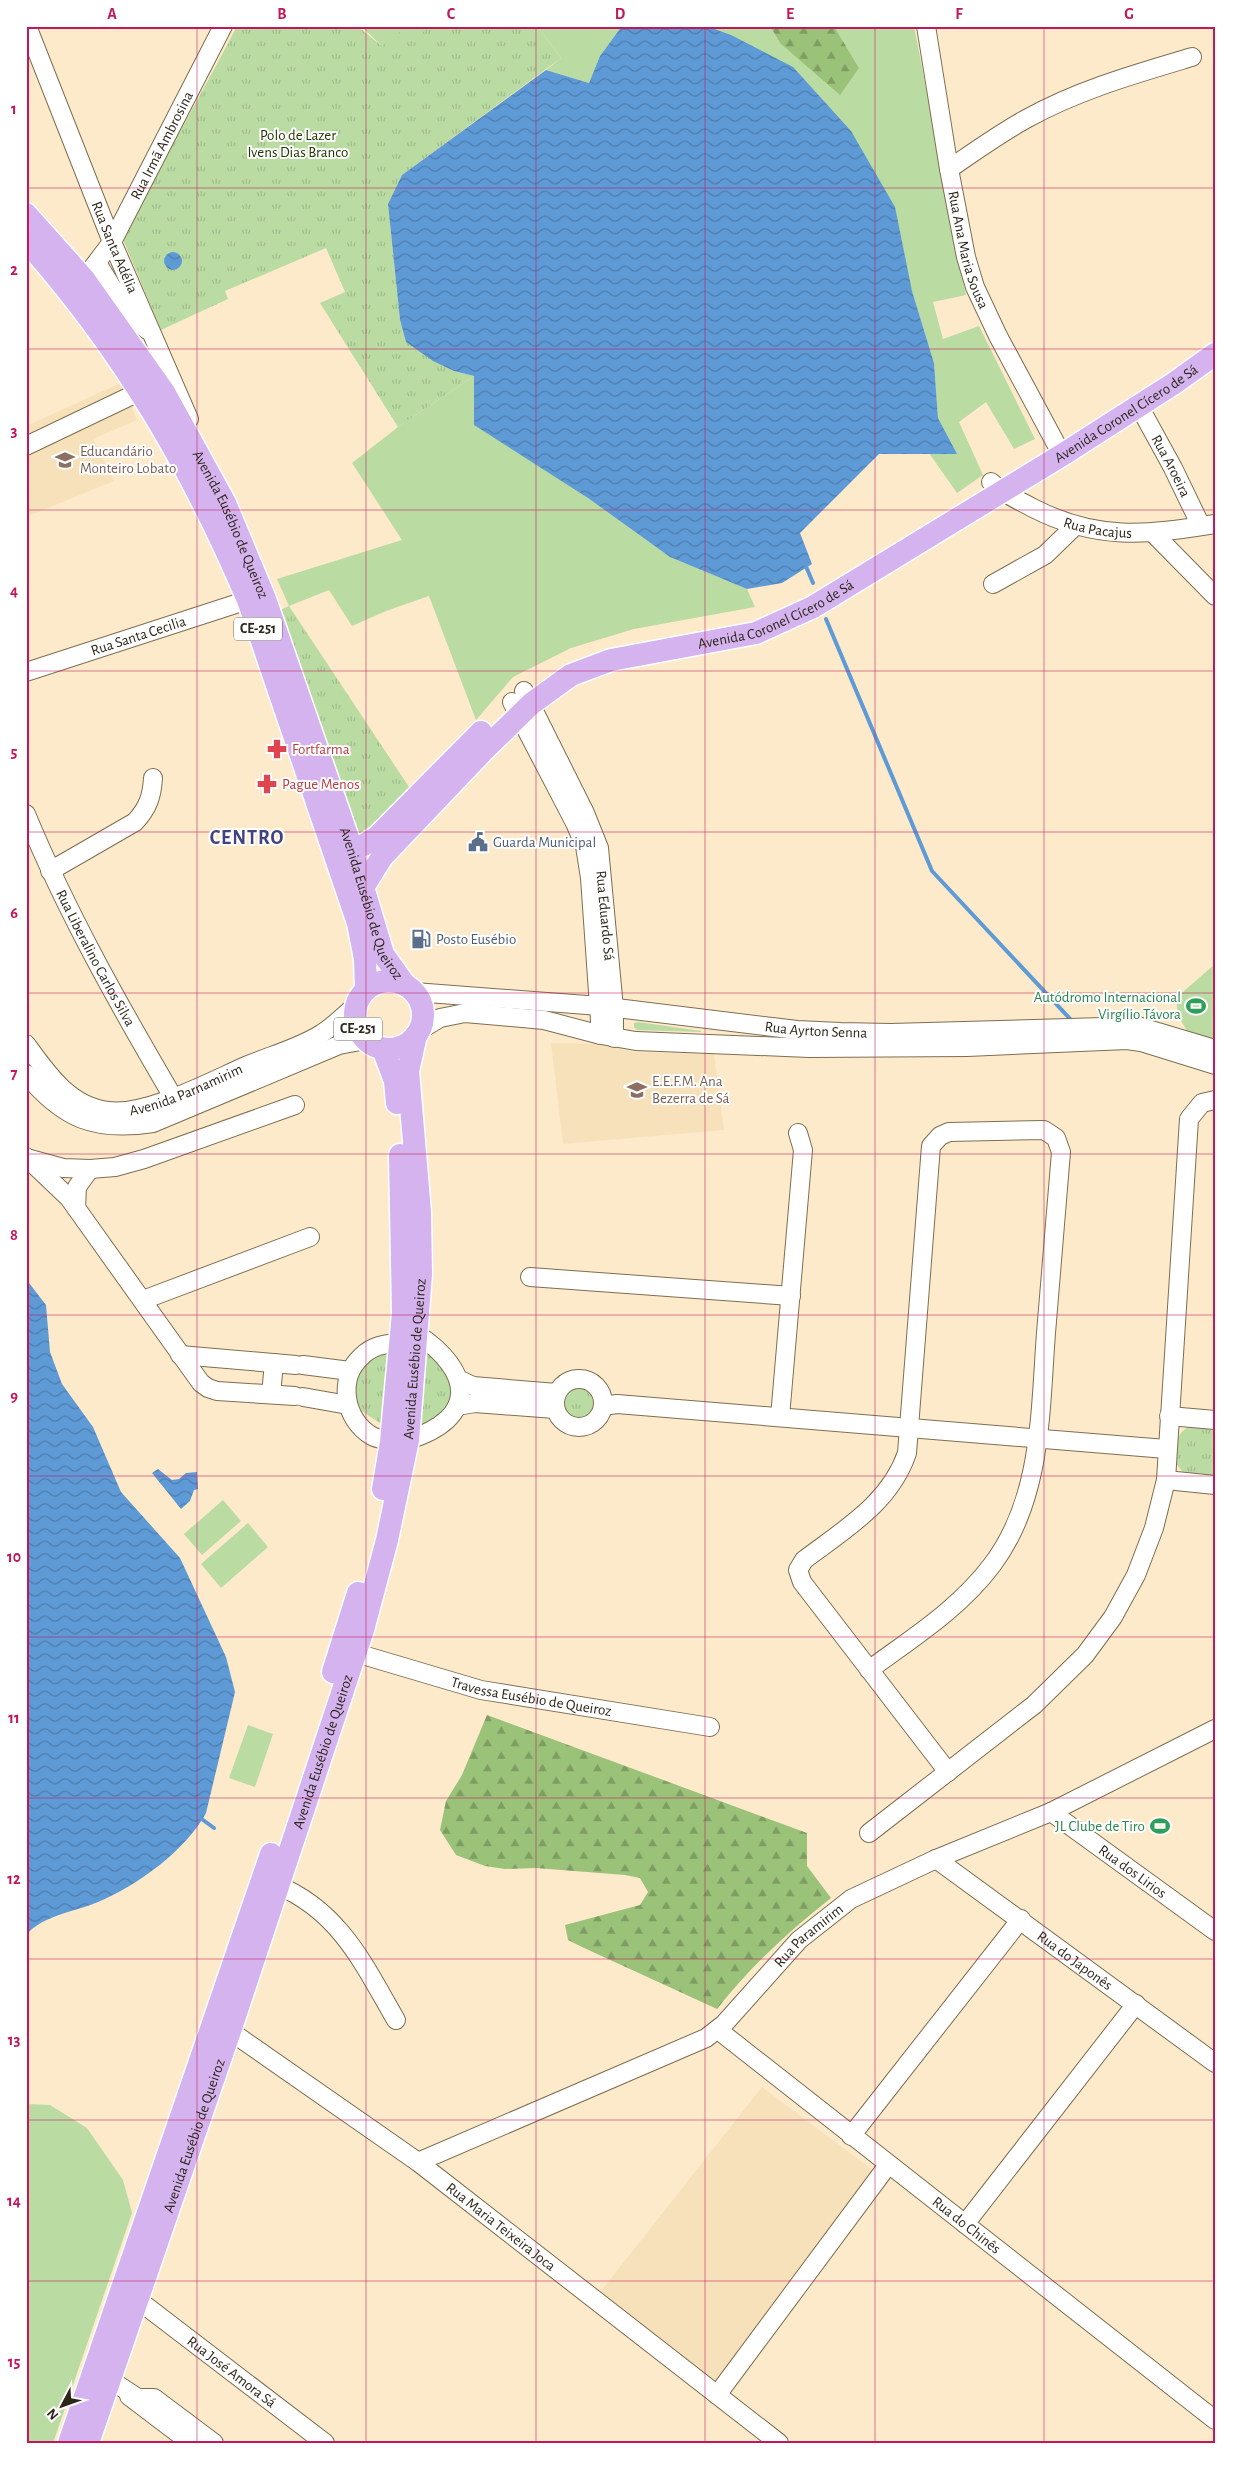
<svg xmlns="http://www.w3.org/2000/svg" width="1241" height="2469" font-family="'Alegreya Sans',sans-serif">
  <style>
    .built { fill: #f7e1ba }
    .green { fill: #badba2 }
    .forest { fill: url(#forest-firs) }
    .park { fill: url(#park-tufts) }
    .water { fill: url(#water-waves) }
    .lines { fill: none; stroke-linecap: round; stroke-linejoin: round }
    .stream { stroke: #5e9ad6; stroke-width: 4 }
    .minor-casing { stroke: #7e6e51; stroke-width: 20 }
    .major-casing { stroke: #fff; stroke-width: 25 }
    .minor { stroke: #fff; stroke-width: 18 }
    .major { stroke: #d5b3ef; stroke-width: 22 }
    .grid { fill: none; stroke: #c2185b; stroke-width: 1; stroke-opacity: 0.55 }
    .labels { text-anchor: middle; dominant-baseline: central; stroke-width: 4; stroke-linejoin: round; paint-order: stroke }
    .shield { fill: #fff; stroke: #6c675f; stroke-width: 1 }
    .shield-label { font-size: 14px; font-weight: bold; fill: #2d261a }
    .park-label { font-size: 15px; fill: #203903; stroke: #fff }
    .street-label { font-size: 15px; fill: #2d261a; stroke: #fff }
    .education-label { font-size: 15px; fill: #785e54; stroke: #fff; text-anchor: start }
    .health-label { font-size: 15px; fill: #be3a42; stroke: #fff; text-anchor: start }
    .service-label { font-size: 15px; fill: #4e5e75; stroke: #fff; text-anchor: start }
    .leisure-label { font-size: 15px; fill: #27864d; stroke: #fff; text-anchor: end }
    .district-label { font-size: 20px; font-weight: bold; letter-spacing: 1px; fill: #40437f; stroke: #fff }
    .neatline { fill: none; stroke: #c2185b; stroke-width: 2 }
    .grid-label { font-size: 16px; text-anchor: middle; font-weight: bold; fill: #c2185b }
  </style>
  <defs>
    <pattern id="forest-firs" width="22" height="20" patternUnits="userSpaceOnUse" patternTransform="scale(1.25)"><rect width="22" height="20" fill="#9ac278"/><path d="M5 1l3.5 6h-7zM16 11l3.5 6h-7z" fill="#7e9d62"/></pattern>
    <pattern id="park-tufts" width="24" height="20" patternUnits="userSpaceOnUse" patternTransform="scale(1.25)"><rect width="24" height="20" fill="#badba2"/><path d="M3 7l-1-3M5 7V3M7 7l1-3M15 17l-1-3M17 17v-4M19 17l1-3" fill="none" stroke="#a0bc8b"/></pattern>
    <pattern id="water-waves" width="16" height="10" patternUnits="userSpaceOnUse" patternTransform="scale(1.25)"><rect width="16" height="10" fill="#5e9ad6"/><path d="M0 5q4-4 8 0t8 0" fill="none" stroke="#4e7dad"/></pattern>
  </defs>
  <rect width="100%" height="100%" fill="#fceaca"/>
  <path class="built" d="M 121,383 L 137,420 L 93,439 L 114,481 L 26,517 L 26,426 Z
    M 551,1043 L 604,1044 L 634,1052 L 714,1054 L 724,1130 L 563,1144 Z
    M 762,2087 L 878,2174 L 713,2385 L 597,2296 Z"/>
  <path class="green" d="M 361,26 L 431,26 L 417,37 L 418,43 L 382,46 Z
    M 537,26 L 622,26 L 600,56 L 589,83 L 546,70 L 561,58 Z
    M 706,26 L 770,26 L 780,43 L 859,68 L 834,26 L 914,26 L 966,295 L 933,302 L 943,339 L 979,326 L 1035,439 L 1014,449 L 986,402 L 959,422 L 983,475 L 957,493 L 929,453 L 956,454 L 938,418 L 934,363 L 912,291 Z
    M 474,376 L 588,498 L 670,557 L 747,589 L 755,607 L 634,629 L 571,648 L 513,677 L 476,720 L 429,596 L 386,611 L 352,626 L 329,590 L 289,606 L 277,579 L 402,540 L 352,463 L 398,427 Z
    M 1215,964 L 1215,1042 L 1188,1033 L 1178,1015 L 1176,998 Z
    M 638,1022 L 701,1031 L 701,1032 L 637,1030 L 634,1027 L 634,1023 Z
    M 223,1500 L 241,1521 L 202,1555 L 184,1534 Z
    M 248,1523 L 268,1547 L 221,1588 L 201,1564 Z
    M 248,1725 L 273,1734 L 255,1787 L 229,1778 Z
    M 26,2104 L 50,2105 L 87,2128 L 123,2180 L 132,2213 L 53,2443 L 26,2443 Z"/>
  <path class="forest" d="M 770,26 L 834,26 L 859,68 L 840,95 L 780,43 Z
    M 487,1715 L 807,1833 L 807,1866 L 831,1898 C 789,1931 750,1967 717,2009 L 582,1947 L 568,1940 L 565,1925 L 640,1905 L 648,1892 L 640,1878 L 625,1875 L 536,1868 L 505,1869 L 485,1866 L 456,1855 L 440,1830 L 446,1801 L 462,1775 Z"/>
  <path class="park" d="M 237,26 L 357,26 L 382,46 L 405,28 L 417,42 L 416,37 L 431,26 L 537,26 L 561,58 L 402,175 L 388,204 L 400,320 L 406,342 L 454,371 L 474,376 L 398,427 L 320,303 L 345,292 L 326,248 L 225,291 L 228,299 L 161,330 L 122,237 C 159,166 200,98 237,26 Z
    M 289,606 L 411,790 L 365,839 L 352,836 L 280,610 Z
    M 388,1349 L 385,1422 L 381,1424 L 362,1411 L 355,1397 L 354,1382 L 366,1360 Z
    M 430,1353 L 455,1380 L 449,1411 L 421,1427 L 418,1424 L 426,1354 Z
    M560 1402a18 18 0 1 1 36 0a18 18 0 1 1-36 0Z
    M 1193,1425 L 1215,1426 L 1215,1479 L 1185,1475 L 1174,1461 C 1176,1444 1175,1432 1193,1425 Z"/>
  <path class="water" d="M 622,26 L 706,26 L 731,35 L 793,67 L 851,131 L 895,207 L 912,291 L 934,363 L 938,418 L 957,454 L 879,454 L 800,533 L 812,564 L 782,583 L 747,589 L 670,557 L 588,498 L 474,425 L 474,376 L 454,371 L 433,361 L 406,342 L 400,320 L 388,204 L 402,175 L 546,70 L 589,83 L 600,56 Z
    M164 261a9 9 0 1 1 18 0a9 9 0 1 1-18 0Z
    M 26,1279 L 46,1305 L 50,1352 L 62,1384 L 93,1427 L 121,1492 L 180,1558 L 226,1657 L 235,1692 L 206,1813 C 186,1850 137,1886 98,1902 C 75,1912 43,1915 26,1935 Z
    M 158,1469 L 172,1480 L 179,1479 L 186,1473 L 197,1472 L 198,1489 L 194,1490 L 190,1501 L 181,1509 L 152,1473 Z"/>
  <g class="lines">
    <path class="stream" d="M 805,564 L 813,583
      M 826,619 L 932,871 L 1073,1022
      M 199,1817 L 214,1828"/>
    <defs>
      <g id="minor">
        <path id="s1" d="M 27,26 L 112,242 L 189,419"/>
        <path id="s2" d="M 926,26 L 949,169 L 966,257 L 975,287 L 998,336 L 1062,455"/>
        <path d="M 949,169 C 974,152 999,134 1026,119 C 1078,90 1135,74 1192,57"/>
        <path d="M 97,263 L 127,311 L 147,330"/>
        <path id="s3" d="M 84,279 L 112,242 L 223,26"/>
        <path id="s4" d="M 1139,406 L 1173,468 L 1201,526"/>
        <path d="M 26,446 L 141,391"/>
        <path id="s5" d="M 991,482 C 1004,494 1018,500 1033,508 C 1097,541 1146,535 1215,524"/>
        <path d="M 1154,534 L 1215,596"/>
        <path d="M 993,584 L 1045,555 L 1075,526"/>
        <path id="s6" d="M 26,672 L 248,600"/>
        <path id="s7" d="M 524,691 L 585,813 L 599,848 L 614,1008 L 614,1038"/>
        <path d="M 512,702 L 575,823 L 585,846 L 590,878 L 601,1035"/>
        <path id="s8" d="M 26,814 C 67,913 119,1005 173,1097"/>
        <path d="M 50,871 L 135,822 C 148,808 152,796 153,778"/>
        <path id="s9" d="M 414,992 L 600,1006 L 797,1030 L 840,1032 L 891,1033 L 1138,1026 L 1215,1049"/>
        <path d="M 420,1030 L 440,1018 L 465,1013 L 544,1020 L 601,1035 L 636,1041 L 809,1048 L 967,1047 L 1127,1040 L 1141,1042 L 1215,1065"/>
        <path id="s10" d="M 26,1044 C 47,1073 69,1106 108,1111 C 147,1116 211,1081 248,1065 C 272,1055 299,1048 321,1034 C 334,1026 345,1015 356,1005"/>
        <path d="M 26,1074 C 63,1119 95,1132 153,1123 L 339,1045 L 366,1040"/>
        <path d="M 26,1157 L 69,1198 L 201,1383 L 208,1388 L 217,1391 L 295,1396"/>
        <path d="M 30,1159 L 63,1168 L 90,1169 L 115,1167 L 144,1159 L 295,1105"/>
        <path d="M 76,1208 L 77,1187 L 90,1169"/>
        <path d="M 530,1277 L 791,1296"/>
        <path d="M 143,1300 L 310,1237"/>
        <path d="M 180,1355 L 296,1365"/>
        <path d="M 303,1365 L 350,1371"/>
        <circle cx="579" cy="1403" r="24"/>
        <path d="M 460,1380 L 473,1386 L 557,1393"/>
        <path d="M 271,1394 L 274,1363"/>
        <path d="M 303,1397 L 348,1405"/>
        <path d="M 457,1406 L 475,1403 L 555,1409"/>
        <path d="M 603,1406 L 617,1404 L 1166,1449"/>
        <path d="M 1169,1416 L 1215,1420"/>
        <path d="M 780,1417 L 803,1150 L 798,1133"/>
        <path d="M 408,1440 C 479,1418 473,1371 417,1334"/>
        <path d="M 391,1442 C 385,1440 378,1439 372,1436 C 344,1420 337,1378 362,1356 C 373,1345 386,1344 401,1342"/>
        <path d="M 1166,1480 L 1215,1485"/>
        <path id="s11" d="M 356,1653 L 481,1690 L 710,1727"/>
        <path d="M 869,1670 C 912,1638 959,1609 992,1565 C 1042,1499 1040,1412 1046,1333 C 1051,1272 1056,1212 1061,1152 L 1056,1138 L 1044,1130 L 949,1132 L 940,1136 L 931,1146 L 907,1453 C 890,1503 845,1529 804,1560 L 798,1570 L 802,1582 L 948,1772"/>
        <path id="s12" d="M 1051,1812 L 1215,1931"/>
        <path d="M 869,1833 L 1034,1705 L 1085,1655 L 1113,1617 L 1136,1575 L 1154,1528 L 1166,1480 L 1189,1119 L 1202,1103 L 1215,1100"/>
        <path id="s13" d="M 936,1859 L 1215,2063"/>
        <path d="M 277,1885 C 340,1911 364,1965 396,2020"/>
        <path id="s14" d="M 220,2027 L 230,2031 L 418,2162 L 779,2443"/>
        <path id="s15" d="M 718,2030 L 1215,2420"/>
        <path d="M 851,2136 L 1021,1919"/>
        <path id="s16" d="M 418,2162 L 706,2038 L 724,2024 L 799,1940 L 851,1899 L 936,1859 L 1051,1812 L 1215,1729"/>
        <path d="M 965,2224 L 1136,2004"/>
        <path id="s17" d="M 138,2300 L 325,2443"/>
        <path d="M 109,2379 L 138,2398 L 154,2398 L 214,2443"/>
        <path d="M 717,2395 L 888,2165"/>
        <path d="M 129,2396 L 191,2443"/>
      </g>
      <g id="major">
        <path id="s18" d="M 26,214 L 84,279 L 164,392 L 225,503 L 265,599 L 351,847 L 383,954 L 405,985"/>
        <path d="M 26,241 C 123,350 191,466 248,600 L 358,923 L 365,959 L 366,989"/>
        <path d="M 351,847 L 364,845 L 377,837 L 481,732"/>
        <path id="s19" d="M 364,886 L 382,857 L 483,751 L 531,704 L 571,675 L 611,660 L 756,633 L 813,607 L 1062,455 L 1173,384 L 1215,354"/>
        <circle cx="389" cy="1015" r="34"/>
        <path d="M 383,1049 L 395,1081 L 397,1103"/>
        <path d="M 383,1489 L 391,1442 L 403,1313 L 400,1155"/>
        <path d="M 333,1672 L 358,1593"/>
        <path d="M 69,2443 L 271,1854"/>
        <path id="s20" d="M 88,2443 L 230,2031 L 363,1630 L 387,1540 L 408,1440 L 421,1274 L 420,1212 L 408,1071 L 416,1035"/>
      </g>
    </defs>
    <use href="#minor" class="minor-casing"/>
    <use href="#major" class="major-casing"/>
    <use href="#minor" class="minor"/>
    <use href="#major" class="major"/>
  </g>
  <path class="grid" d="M 197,26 L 197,2443M 366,26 L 366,2443M 536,26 L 536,2443M 705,26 L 705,2443M 875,26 L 875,2443M 1044,26 L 1044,2443M 26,188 L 1215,188M 26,349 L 1215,349M 26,510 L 1215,510M 26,671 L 1215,671M 26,832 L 1215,832M 26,993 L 1215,993M 26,1154 L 1215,1154M 26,1315 L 1215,1315M 26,1476 L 1215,1476M 26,1637 L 1215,1637M 26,1798 L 1215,1798M 26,1959 L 1215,1959M 26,2120 L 1215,2120M 26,2281 L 1215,2281"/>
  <defs>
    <symbol id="school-bare" viewBox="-9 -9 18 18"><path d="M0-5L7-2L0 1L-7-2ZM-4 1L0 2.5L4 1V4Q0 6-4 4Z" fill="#8d6e63" stroke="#fff" stroke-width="2.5" paint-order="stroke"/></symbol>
    <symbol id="pharmacy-bare" viewBox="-9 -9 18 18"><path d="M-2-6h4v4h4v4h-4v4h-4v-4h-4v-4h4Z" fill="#e0444e" stroke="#fff" stroke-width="2.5" paint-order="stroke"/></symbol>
    <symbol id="civic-bare" viewBox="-9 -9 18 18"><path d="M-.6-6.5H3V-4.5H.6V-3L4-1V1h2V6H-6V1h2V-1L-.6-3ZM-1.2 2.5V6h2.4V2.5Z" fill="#5c6f8a" stroke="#fff" stroke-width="2.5" paint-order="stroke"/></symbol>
    <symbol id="fuel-bare" viewBox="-9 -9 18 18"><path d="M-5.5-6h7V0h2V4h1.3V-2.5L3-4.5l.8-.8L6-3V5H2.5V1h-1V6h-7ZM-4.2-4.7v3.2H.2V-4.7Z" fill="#5c6f8a" stroke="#fff" stroke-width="2.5" paint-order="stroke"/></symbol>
    <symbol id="stadium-bare" viewBox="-9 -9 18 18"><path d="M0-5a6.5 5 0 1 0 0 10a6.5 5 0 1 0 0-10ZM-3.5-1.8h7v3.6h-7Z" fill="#2e9e5b" stroke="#fff" stroke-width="2.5" paint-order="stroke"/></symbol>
  </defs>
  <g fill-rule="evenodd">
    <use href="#school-bare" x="51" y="446" width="28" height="28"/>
    <use href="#pharmacy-bare" x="263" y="735" width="28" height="28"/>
    <use href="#pharmacy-bare" x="253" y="770" width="28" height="28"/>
    <use href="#civic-bare" x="464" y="828" width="28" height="28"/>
    <use href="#fuel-bare" x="407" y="925" width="28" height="28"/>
    <use href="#stadium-bare" x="1182" y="992" width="28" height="28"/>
    <use href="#school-bare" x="623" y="1076" width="28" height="28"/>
    <use href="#stadium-bare" x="1146" y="1812" width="28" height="28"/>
  </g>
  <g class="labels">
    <g class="shield">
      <rect x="234" y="617.5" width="48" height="23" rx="4"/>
      <rect x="334" y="1017.5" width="48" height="23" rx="4"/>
    </g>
    <g class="shield-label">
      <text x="258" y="629">CE-251</text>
      <text x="358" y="1029">CE-251</text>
    </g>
    <g class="park-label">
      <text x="298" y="135">Polo de Lazer<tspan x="298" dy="17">Ivens Dias Branco</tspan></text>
    </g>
    <g class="street-label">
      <text stroke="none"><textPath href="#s3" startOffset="155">Rua Irmã Ambrosina</textPath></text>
      <text stroke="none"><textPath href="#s1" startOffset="238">Rua Santa Adélia</textPath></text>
      <text stroke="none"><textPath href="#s2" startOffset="228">Rua Ana Maria Sousa</textPath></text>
      <text stroke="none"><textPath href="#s19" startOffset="918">Avenida Coronel Cícero de Sá</textPath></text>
      <text stroke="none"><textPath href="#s4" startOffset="68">Rua Aroeira</textPath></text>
      <text stroke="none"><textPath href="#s18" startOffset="374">Avenida Eusébio de Queiroz</textPath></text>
      <text stroke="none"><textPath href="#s5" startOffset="118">Rua Pacajus</textPath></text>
      <text stroke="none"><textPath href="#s19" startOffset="512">Avenida Coronel Cícero de Sá</textPath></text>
      <text stroke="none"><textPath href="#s6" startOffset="118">Rua Santa Cecilia</textPath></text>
      <text stroke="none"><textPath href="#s18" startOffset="779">Avenida Eusébio de Queiroz</textPath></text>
      <text stroke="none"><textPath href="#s7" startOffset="242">Rua Eduardo Sá</textPath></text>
      <text stroke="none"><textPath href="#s8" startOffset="160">Rua Liberalino Carlos Silva</textPath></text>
      <text stroke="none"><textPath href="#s9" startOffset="404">Rua Ayrton Senna</textPath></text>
      <text stroke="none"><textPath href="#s10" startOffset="191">Avenida Parnamirim</textPath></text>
      <text stroke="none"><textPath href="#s20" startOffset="1135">Avenida Eusébio de Queiroz</textPath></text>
      <text stroke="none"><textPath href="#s11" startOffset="181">Travessa Eusébio de Queiroz</textPath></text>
      <text stroke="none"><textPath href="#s20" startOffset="730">Avenida Eusébio de Queiroz</textPath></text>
      <text stroke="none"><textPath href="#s12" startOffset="101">Rua dos Lirios</textPath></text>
      <text stroke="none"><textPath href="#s16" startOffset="459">Rua Paramirim</textPath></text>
      <text stroke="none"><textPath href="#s13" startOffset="172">Rua do Japonês</textPath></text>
      <text stroke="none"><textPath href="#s20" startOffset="325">Avenida Eusébio de Queiroz</textPath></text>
      <text stroke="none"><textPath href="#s15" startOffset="316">Rua do Chinês</textPath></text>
      <text stroke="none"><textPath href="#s14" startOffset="345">Rua Maria Teixeira Joca</textPath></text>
      <text stroke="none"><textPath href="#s17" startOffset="118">Rua José Amora Sá</textPath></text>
    </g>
    <g class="education-label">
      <text x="80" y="451">Educandário<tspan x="80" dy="17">Monteiro Lobato</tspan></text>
      <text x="652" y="1081">E.E.F.M. Ana<tspan x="652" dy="17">Bezerra de Sá</tspan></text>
    </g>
    <g class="health-label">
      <text x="292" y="749">Fortfarma</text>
      <text x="282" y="784">Pague Menos</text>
    </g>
    <g class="service-label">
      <text x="493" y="842">Guarda Municipal</text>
      <text x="436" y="939">Posto Eusébio</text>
    </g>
    <g class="leisure-label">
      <text x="1181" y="997">Autódromo Internacional<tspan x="1181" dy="17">Virgílio Távora</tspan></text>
      <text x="1145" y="1826">JL Clube de Tiro</text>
    </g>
    <g class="district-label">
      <text x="247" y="838">CENTRO</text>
    </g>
  </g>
  <rect width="1241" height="2469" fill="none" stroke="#ffffff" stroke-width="55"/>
  <g transform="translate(62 2406) rotate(229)" stroke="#ffffff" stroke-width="4" paint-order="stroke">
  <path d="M0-4L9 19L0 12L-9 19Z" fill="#2d261a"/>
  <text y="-8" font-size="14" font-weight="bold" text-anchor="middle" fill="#2d261a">N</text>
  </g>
  <rect x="28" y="28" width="1186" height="2414" class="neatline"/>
  <g class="grid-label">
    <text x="112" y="19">A</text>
    <text x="282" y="19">B</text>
    <text x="451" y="19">C</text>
    <text x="620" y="19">D</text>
    <text x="790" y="19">E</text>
    <text x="959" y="19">F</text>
    <text x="1129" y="19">G</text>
    <text x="14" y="114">1</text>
    <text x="14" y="275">2</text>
    <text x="14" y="436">3</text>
    <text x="14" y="596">4</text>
    <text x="14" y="757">5</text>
    <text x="14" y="918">6</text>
    <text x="14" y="1079">7</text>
    <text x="14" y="1240">8</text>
    <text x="14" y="1401">9</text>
    <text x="14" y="1562">10</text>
    <text x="14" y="1723">11</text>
    <text x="14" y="1884">12</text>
    <text x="14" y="2045">13</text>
    <text x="14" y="2206">14</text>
    <text x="14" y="2367">15</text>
  </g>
</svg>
